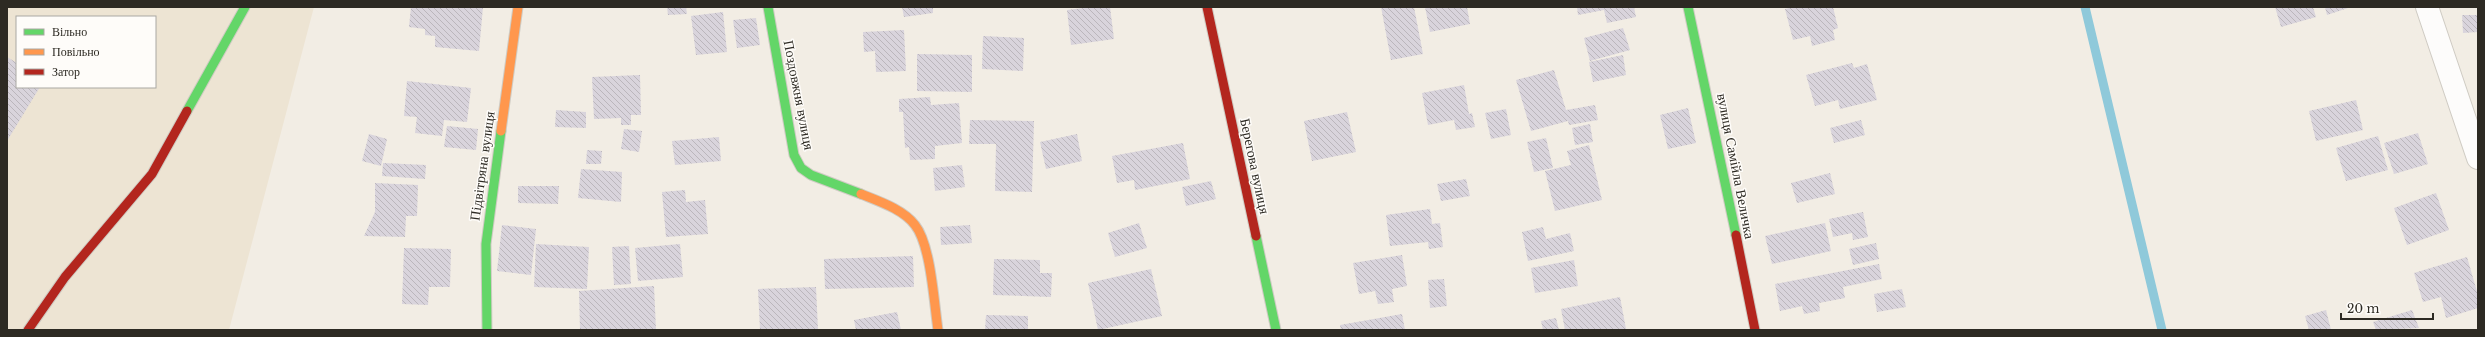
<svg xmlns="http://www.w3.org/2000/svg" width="2485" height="337" font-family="'Libre Baskerville',serif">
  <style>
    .built { fill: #ede4d3; fill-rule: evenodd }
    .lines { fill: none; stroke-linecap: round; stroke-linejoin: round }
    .stream { stroke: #8fc9da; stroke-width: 9 }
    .building { fill: url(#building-back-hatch) }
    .street-casing { stroke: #cfcbc3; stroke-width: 24 }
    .fast-casing { stroke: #cfcbc3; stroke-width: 11 }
    .slow-casing { stroke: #cfcbc3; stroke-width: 11 }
    .jam-casing { stroke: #cfcbc3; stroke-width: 11 }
    .street { stroke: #fdfcfb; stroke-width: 22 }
    .fast { stroke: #63d668; stroke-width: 9 }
    .slow { stroke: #ff974d; stroke-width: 9 }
    .jam { stroke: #b3261e; stroke-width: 9 }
    .labels { text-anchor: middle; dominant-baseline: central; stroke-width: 3; stroke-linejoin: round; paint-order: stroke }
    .street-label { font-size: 14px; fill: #2d2a23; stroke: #fefcf9 }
  </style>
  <defs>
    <pattern id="building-back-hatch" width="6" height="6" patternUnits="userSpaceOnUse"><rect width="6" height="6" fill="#d9d4dc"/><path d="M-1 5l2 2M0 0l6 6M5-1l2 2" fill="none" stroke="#bbb6bc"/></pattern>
  </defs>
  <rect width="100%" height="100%" fill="#f2ede4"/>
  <path class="built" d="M 7,7 L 314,7 L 229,330 L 7,330 ZM 17,17 L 155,17 L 155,87 L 17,87 Z"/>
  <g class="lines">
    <path class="stream" d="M 2085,7 L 2162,330"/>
  </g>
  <path class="building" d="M 411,7 L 483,7 L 479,51 L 435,47 L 435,36 L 425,35 L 425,29 L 409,27 Z
    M 667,7 L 686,7 L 687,14 L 668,15 Z
    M 902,7 L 933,7 L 933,13 L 904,17 Z
    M 1092,7 L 1110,7 L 1114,39 L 1071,45 L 1067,10 Z
    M 1381,7 L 1414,7 L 1423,54 L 1391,60 Z
    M 1425,7 L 1467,7 L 1470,24 L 1430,32 Z
    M 1577,7 L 1634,7 L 1636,17 L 1607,23 L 1604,10 L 1578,15 Z
    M 1794,7 L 1833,7 L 1838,28 L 1833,30 L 1835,40 L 1812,46 L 1810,36 L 1793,40 L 1785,9 Z
    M 2275,7 L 2313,7 L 2316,17 L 2281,27 Z
    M 2325,7 L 2351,7 L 2327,15 Z
    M 723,12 L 727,52 L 696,55 L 691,16 Z
    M 2462,15 L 2478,15 L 2478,32 L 2463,33 Z
    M 756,18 L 760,45 L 737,48 L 733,20 Z
    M 1623,28 L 1630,50 L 1590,61 L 1584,38 Z
    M 904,30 L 906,71 L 876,72 L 875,51 L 864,52 L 863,32 Z
    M 983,36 L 1024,38 L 1023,71 L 982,69 Z
    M 917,54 L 972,55 L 972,92 L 917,91 Z
    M 1623,55 L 1626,75 L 1593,82 L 1589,62 Z
    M 7,57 L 17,63 L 17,87 L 40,87 L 7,141 Z
    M 1852,63 L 1854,68 L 1867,64 L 1877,100 L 1840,109 L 1838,100 L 1815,106 L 1806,75 Z
    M 1554,70 L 1566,110 L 1595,105 L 1598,120 L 1569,125 L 1568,121 L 1531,131 L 1516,80 Z
    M 640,75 L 641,115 L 631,115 L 631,125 L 621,125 L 621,118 L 594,119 L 592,77 Z
    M 407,81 L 471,88 L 467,122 L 444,120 L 442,136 L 415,133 L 417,117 L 404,116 Z
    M 1464,85 L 1469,114 L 1472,113 L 1475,127 L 1456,130 L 1454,120 L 1428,125 L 1422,93 Z
    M 930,97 L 931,105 L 959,103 L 962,143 L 935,146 L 935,159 L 910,160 L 909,147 L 905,148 L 903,112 L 899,112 L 899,99 Z
    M 2356,100 L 2363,130 L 2316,141 L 2309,111 Z
    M 1688,108 L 1696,143 L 1668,149 L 1660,115 Z
    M 1506,109 L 1511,135 L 1491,139 L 1485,113 Z
    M 556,110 L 586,112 L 586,128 L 555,127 Z
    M 1347,112 L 1356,152 L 1312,161 L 1304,121 Z
    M 970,120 L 1034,121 L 1032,192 L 995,191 L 996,144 L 969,144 Z
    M 1861,120 L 1865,135 L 1834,143 L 1830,128 Z
    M 1590,124 L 1593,142 L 1575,145 L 1572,128 Z
    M 447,126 L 478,129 L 476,150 L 444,147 Z
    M 624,129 L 642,131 L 639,152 L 621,149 Z
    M 2418,133 L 2428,164 L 2394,174 L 2384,143 Z
    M 369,134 L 387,139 L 381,166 L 362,161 Z
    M 1077,134 L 1082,161 L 1046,169 L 1040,142 Z
    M 2378,136 L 2388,170 L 2346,181 L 2336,148 Z
    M 719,137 L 721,161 L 675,165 L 672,141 Z
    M 1546,138 L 1553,168 L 1534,172 L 1527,142 Z
    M 1183,143 L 1190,179 L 1135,190 L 1134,180 L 1117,183 L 1112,156 Z
    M 1589,145 L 1602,200 L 1555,211 L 1545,171 L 1571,165 L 1567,151 Z
    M 587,150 L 602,151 L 601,164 L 586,164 Z
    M 383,163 L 426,165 L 425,179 L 382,176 Z
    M 962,165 L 965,187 L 935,191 L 933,168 Z
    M 581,169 L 622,172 L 621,202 L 578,198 Z
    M 1830,173 L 1835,194 L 1797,203 L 1791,183 Z
    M 1466,179 L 1470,196 L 1441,201 L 1437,184 Z
    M 1211,181 L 1216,199 L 1186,206 L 1182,187 Z
    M 375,183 L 418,185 L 417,216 L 406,216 L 405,237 L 364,236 L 375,212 Z
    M 518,186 L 559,186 L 558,204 L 518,203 Z
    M 685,190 L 686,202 L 705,200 L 708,234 L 666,237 L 662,192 Z
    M 2436,193 L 2449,230 L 2407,245 L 2394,208 Z
    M 1430,209 L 1432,224 L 1440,223 L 1443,247 L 1429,249 L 1428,242 L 1390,246 L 1386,215 Z
    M 1863,212 L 1868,237 L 1853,240 L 1852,233 L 1833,237 L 1829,219 Z
    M 1139,223 L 1147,248 L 1115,257 L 1108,233 Z
    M 1825,223 L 1831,251 L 1772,264 L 1765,236 Z
    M 502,225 L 536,229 L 531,275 L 497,271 Z
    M 970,225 L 972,243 L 941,245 L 940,227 Z
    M 1543,227 L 1546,239 L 1570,233 L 1574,251 L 1528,261 L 1522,232 Z
    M 1876,243 L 1879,259 L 1853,265 L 1849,249 Z
    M 536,244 L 589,247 L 587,289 L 534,287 Z
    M 680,244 L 683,277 L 638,281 L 635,248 Z
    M 629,246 L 631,284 L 614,285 L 612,247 Z
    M 404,248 L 451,249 L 450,287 L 429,287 L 428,305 L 402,304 Z
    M 1402,255 L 1407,286 L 1392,289 L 1394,302 L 1378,304 L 1375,291 L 1359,294 L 1353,263 Z
    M 913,256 L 914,287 L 825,289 L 824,259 Z
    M 2467,257 L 2478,295 L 2478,308 L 2446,318 L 2441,297 L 2423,302 L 2414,273 Z
    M 994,259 L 1040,260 L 1040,273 L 1052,273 L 1051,297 L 993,295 Z
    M 1574,260 L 1578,286 L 1535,293 L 1531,268 Z
    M 1879,264 L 1882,279 L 1843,287 L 1845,298 L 1819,303 L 1820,311 L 1804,314 L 1802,306 L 1780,311 L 1775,284 Z
    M 1151,269 L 1162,316 L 1098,330 L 1088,283 Z
    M 1444,279 L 1447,306 L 1430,308 L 1428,280 Z
    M 654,286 L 656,330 L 580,330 L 579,291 Z
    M 816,287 L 818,330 L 760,330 L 758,289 Z
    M 1902,289 L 1906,307 L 1877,312 L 1874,294 Z
    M 1620,297 L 1626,329 L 1565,330 L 1561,309 Z
    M 2326,310 L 2331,330 L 2309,330 L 2305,316 Z
    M 2412,310 L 2419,328 L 2376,330 L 2373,322 Z
    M 897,312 L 901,330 L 856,330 L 854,320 Z
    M 1402,314 L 1405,330 L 1341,330 L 1340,325 Z
    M 986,315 L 1028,316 L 1028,330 L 985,330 Z
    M 1556,318 L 1559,330 L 1543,330 L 1541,321 Z"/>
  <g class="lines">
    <defs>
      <path id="street" d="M 2427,7 L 2478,158"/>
      <path id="fast" d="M 768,7 L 794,155 L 801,168 L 811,175 L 861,194
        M 1688,7 L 1736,235
        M 187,111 L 245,7
        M 1256,236 L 1276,330
        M 487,330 L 486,244 L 501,131"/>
      <path id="slow" d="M 501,131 L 518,7
        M 861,194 C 878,201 903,209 915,225 C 931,245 934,303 938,330"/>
      <path id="jam" d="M 1207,7 L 1256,236
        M 1736,235 L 1755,330
        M 28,330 L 65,277 L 152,174 L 187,111"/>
    </defs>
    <use href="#street" class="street-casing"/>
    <use href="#fast" class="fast-casing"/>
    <use href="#slow" class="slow-casing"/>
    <use href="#jam" class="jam-casing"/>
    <use href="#street" class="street"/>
    <use href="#fast" class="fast"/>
    <use href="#slow" class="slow"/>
    <use href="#jam" class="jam"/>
  </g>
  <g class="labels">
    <g class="street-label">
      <text transform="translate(799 95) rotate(79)">Поздовжня вулиця</text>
      <text transform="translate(482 166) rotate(-82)">Підвітряна вулиця</text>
      <text transform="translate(1255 166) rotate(78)">Берегова вулиця</text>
      <text transform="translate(1736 166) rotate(79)">вулиця Самійла Величка</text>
    </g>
  </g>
  <rect width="2485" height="337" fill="none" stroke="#2d2a23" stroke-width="16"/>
  <rect x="16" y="16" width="140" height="72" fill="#fefcf9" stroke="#aaa8a3"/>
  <rect x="24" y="29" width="20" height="6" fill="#63d668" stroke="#aaa8a3"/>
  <text x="52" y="36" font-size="12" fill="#2d2a23">Вільно</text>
  <rect x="24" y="49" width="20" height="6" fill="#ff974d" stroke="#aaa8a3"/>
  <text x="52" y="56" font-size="12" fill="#2d2a23">Повільно</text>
  <rect x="24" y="69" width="20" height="6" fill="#b3261e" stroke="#aaa8a3"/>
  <text x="52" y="76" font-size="12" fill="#2d2a23">Затор</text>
  <path d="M2341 313v6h92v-6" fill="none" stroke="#2d2a23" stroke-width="2"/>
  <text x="2347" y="313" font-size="12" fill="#2d2a23" stroke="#fefcf9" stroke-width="3" paint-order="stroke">20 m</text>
</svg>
